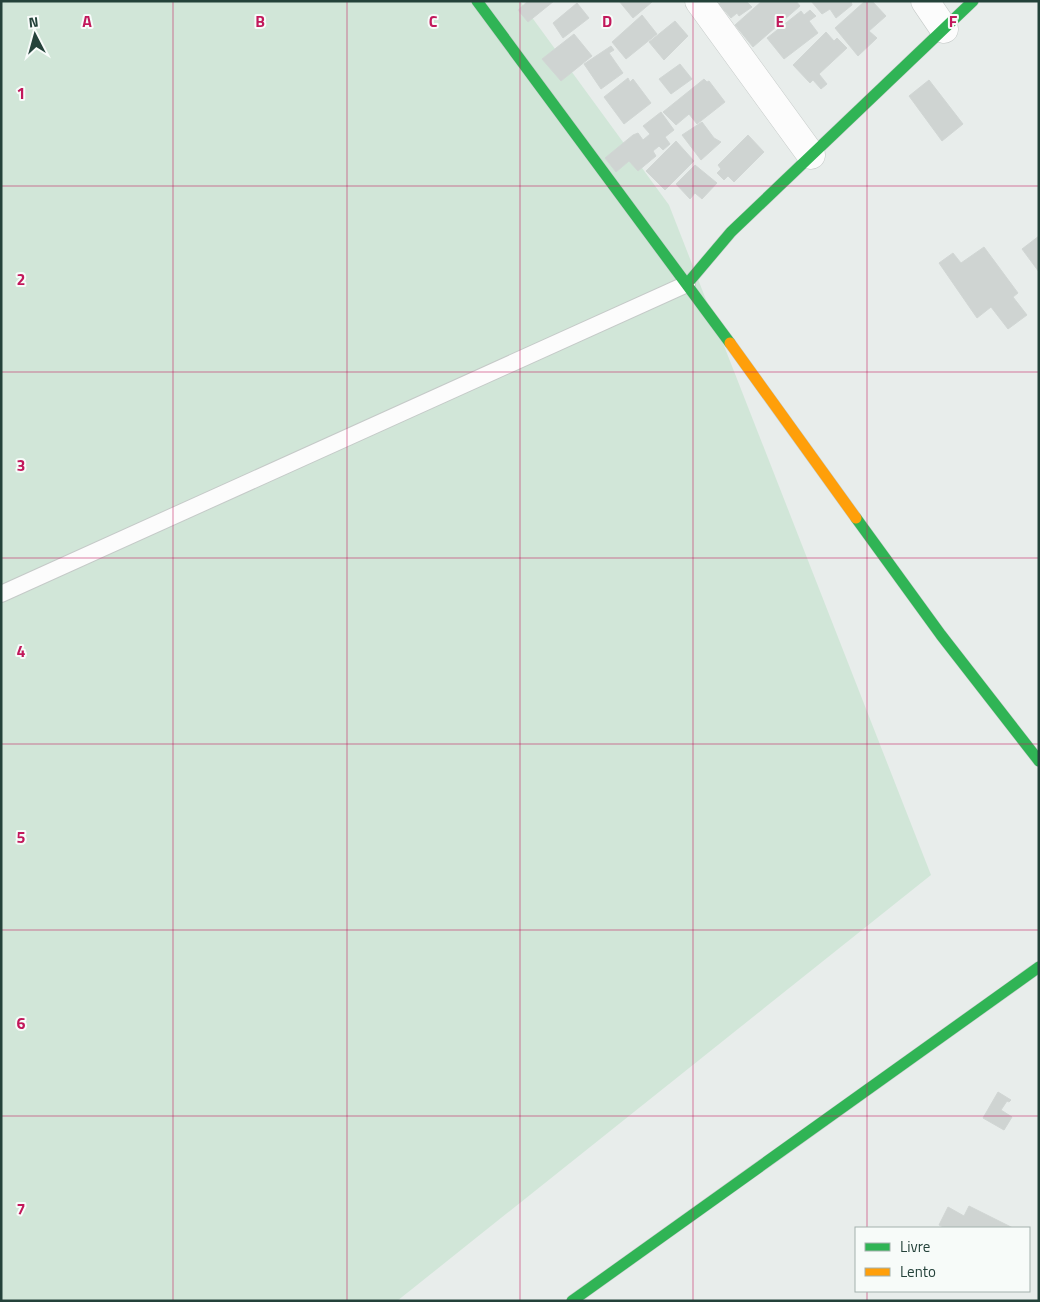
<svg xmlns="http://www.w3.org/2000/svg" width="1040" height="1302" font-family="'Titillium Web',sans-serif">
  <style>
    .green { fill: #d1e6d8 }
    .building { fill: #cfd4d2; stroke: #d1d6d4 }
    .lines { fill: none; stroke-linecap: round; stroke-linejoin: round }
    .lane-casing { stroke: #c5cac8; stroke-width: 18 }
    .street-casing { stroke: #c5cac8; stroke-width: 29 }
    .fast-casing { stroke: #c3cbc8; stroke-width: 12 }
    .slow-casing { stroke: #c3cbc8; stroke-width: 12 }
    .lane { stroke: #fcfcfc; stroke-width: 16 }
    .street { stroke: #fcfcfc; stroke-width: 28 }
    .fast { stroke: #30b455; stroke-width: 11 }
    .slow { stroke: #ff9f0a; stroke-width: 11 }
    .grid { fill: none; stroke: #c2185b; stroke-width: 1; stroke-opacity: 0.55 }
    .grid-label { font-size: 16px; text-anchor: middle; font-weight: bold; fill: #c2185b; stroke: #f7fbf9; stroke-width: 4; stroke-linejoin: round; paint-order: stroke }
  </style>
  <rect width="100%" height="100%" fill="#e8edeb"/>
  <path class="green" d="M 1,1 L 520,1 L 669,205 L 931,875 L 397,1301 L 1,1301 Z"/>
  <path class="building" d="M 528,1 L 554,1 L 528,22 L 518,10 Z
    M 619,1 L 652,1 L 652,2 L 633,18 Z
    M 722,1 L 746,1 L 752,7 L 739,16 L 737,13 L 731,18 L 719,4 Z
    M 762,1 L 796,1 L 800,6 L 753,47 L 735,25 Z
    M 811,1 L 851,1 L 852,5 L 836,18 L 830,9 L 822,14 Z
    M 865,1 L 872,1 L 886,16 L 869,31 L 877,38 L 858,56 L 835,28 Z
    M 577,3 L 589,18 L 563,38 L 553,23 Z
    M 810,10 L 816,16 L 809,21 L 818,33 L 784,59 L 767,38 L 801,11 L 804,15 Z
    M 642,15 L 657,34 L 626,59 L 612,42 Z
    M 675,21 L 688,36 L 664,60 L 649,42 Z
    M 826,32 L 834,41 L 837,38 L 847,48 L 819,74 L 827,84 L 821,89 L 813,80 L 810,83 L 793,65 Z
    M 574,34 L 592,56 L 561,81 L 542,59 Z
    M 611,46 L 614,50 L 609,53 L 623,73 L 601,89 L 584,64 Z
    M 680,64 L 692,79 L 671,94 L 659,79 Z
    M 628,78 L 630,82 L 633,79 L 651,103 L 624,124 L 604,97 Z
    M 704,79 L 707,82 L 709,81 L 725,102 L 697,124 L 689,114 L 676,125 L 663,112 Z
    M 929,80 L 963,124 L 942,141 L 909,96 Z
    M 661,112 L 674,130 L 665,137 L 670,144 L 663,150 L 659,146 L 653,151 L 656,156 L 638,171 L 629,161 L 616,172 L 605,158 L 633,135 L 638,133 L 643,140 L 650,134 L 643,126 Z
    M 702,122 L 714,138 L 721,142 L 701,160 L 682,135 Z
    M 748,135 L 764,152 L 734,182 L 728,176 L 724,180 L 717,173 L 721,169 L 718,165 Z
    M 676,141 L 694,161 L 665,190 L 646,171 Z
    M 695,165 L 717,183 L 702,199 L 695,193 L 690,199 L 676,184 Z
    M 1039,236 L 1039,272 L 1022,249 Z
    M 984,247 L 1018,293 L 1013,297 L 1027,315 L 1008,329 L 991,307 L 977,318 L 939,263 L 953,253 L 961,263 Z
    M 998,1092 L 1011,1100 L 1009,1102 L 1007,1101 L 1001,1110 L 1012,1117 L 1004,1130 L 983,1118 Z
    M 969,1206 L 1013,1228 L 946,1228 L 939,1225 L 948,1207 L 964,1216 Z"/>
  <g class="lines">
    <defs>
      <path id="lane" d="M 1,594 L 687,284"/>
      <path id="street" d="M 699,1 L 811,155
        M 925,1 L 944,29"/>
      <path id="fast" d="M 477,1 L 730,343
        M 687,284 L 731,232 L 973,1
        M 856,518 L 941,635 L 1039,761
        M 572,1301 L 1039,967"/>
      <path id="slow" d="M 730,343 L 856,518"/>
    </defs>
    <use href="#lane" class="lane-casing"/>
    <use href="#street" class="street-casing"/>
    <use href="#fast" class="fast-casing"/>
    <use href="#slow" class="slow-casing"/>
    <use href="#lane" class="lane"/>
    <use href="#street" class="street"/>
    <use href="#fast" class="fast"/>
    <use href="#slow" class="slow"/>
  </g>
  <path class="grid" d="M 173,1 L 173,1301M 347,1 L 347,1301M 520,1 L 520,1301M 693,1 L 693,1301M 867,1 L 867,1228M 1,186 L 1039,186M 1,372 L 1039,372M 1,558 L 1039,558M 1,744 L 1039,744M 1,930 L 1039,930M 1,1116 L 1039,1116M 867,1291 L 867,1301"/>
  <g class="grid-label">
    <text x="87" y="27">A</text>
    <text x="260" y="27">B</text>
    <text x="433" y="27">C</text>
    <text x="607" y="27">D</text>
    <text x="780" y="27">E</text>
    <text x="953" y="27">F</text>
    <text x="21" y="99">1</text>
    <text x="21" y="285">2</text>
    <text x="21" y="471">3</text>
    <text x="21" y="657">4</text>
    <text x="21" y="843">5</text>
    <text x="21" y="1029">6</text>
    <text x="21" y="1215">7</text>
  </g>
  <rect width="1040" height="1302" fill="none" stroke="#24423a" stroke-width="5"/>
  <rect x="855" y="1227" width="175" height="65" fill="#f7fbf9" stroke="#a3b1ad"/>
  <rect x="865" y="1243" width="25" height="8" fill="#30b455" stroke="#a3b1ad"/>
  <text x="900" y="1252" font-size="15" fill="#24423a">Livre</text>
  <rect x="865" y="1268" width="25" height="8" fill="#ff9f0a" stroke="#a3b1ad"/>
  <text x="900" y="1277" font-size="15" fill="#24423a">Lento</text>
  <g transform="translate(35 35) rotate(354)" stroke="#f7fbf9" stroke-width="4" paint-order="stroke">
  <path d="M0-4L9 19L0 12L-9 19Z" fill="#24423a"/>
  <text y="-8" font-size="14" font-weight="bold" text-anchor="middle" fill="#24423a">N</text>
  </g>
</svg>
